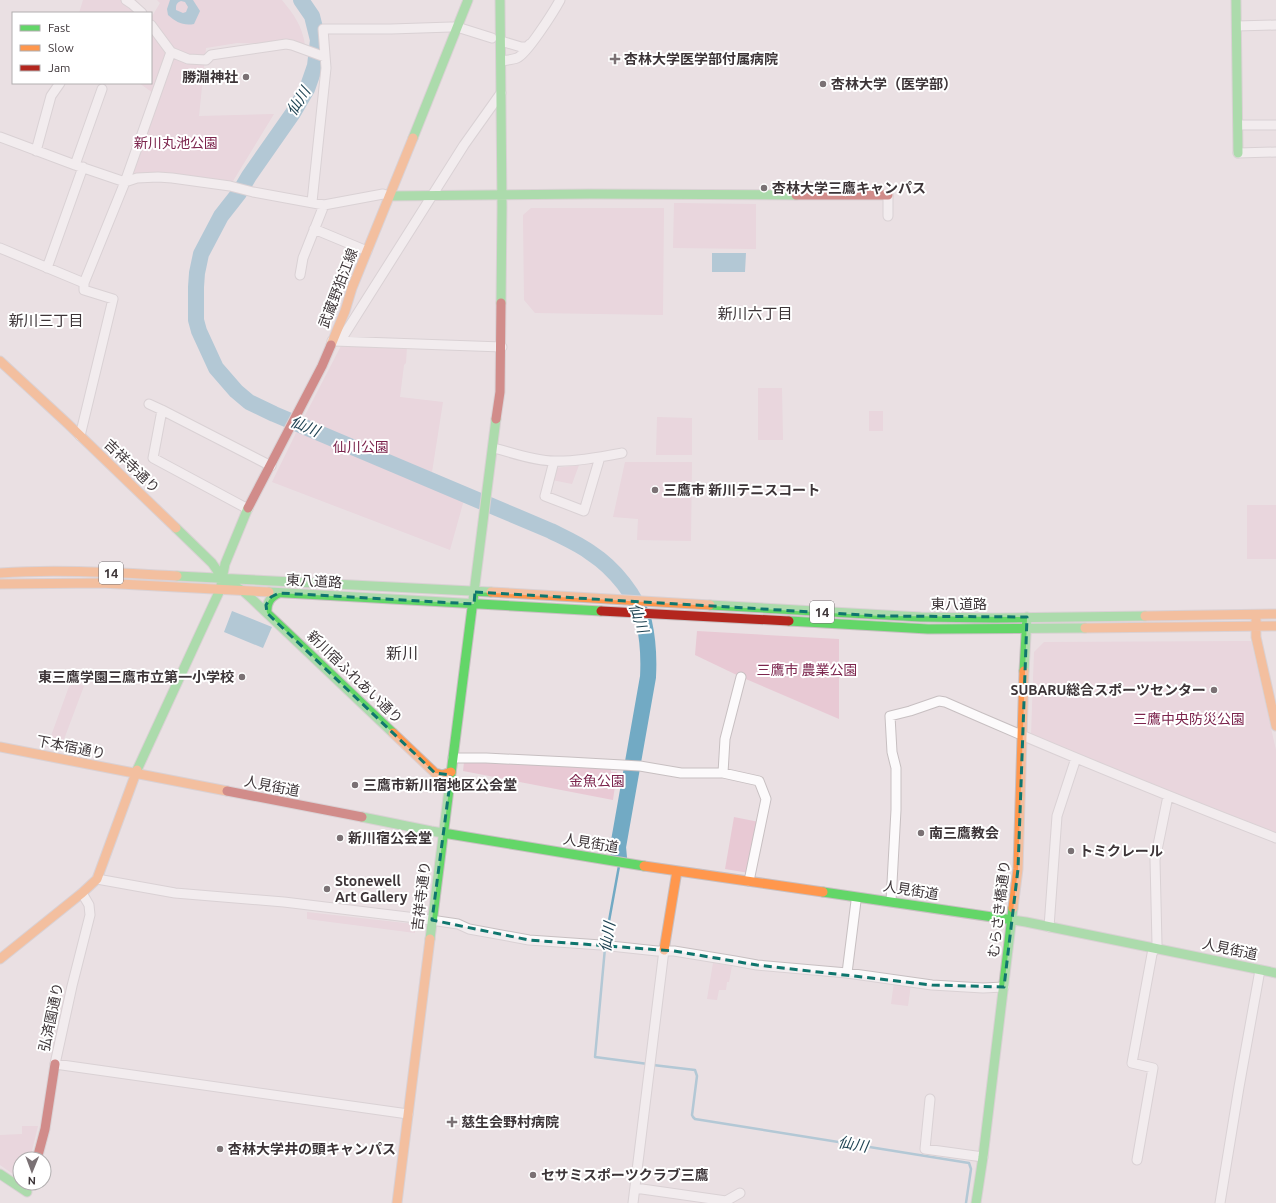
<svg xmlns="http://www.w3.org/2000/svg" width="1276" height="1203" font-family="Ubuntu,'Noto Sans JP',sans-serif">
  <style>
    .green { fill: #e8c9d4 }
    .water { fill: #72aac4; fill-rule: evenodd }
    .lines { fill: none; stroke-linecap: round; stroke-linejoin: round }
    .stream { stroke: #72aac4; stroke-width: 2.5 }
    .river { stroke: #72aac4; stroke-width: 16 }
    .street-casing { stroke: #c7bfc1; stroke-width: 11 }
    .fast-casing { stroke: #c7bfc1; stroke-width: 11 }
    .slow-casing { stroke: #c7bfc1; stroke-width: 11 }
    .jam-casing { stroke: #c7bfc1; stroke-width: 11 }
    .street { stroke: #fcfafb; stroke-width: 9 }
    .fast { stroke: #63d668; stroke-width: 9 }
    .slow { stroke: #ff974d; stroke-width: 9 }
    .jam { stroke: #b3261e; stroke-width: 9 }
    .marked { fill: none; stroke: #0f766e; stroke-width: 3; stroke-dasharray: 8 5; stroke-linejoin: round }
    .poi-dot { fill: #7a7174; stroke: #fff; stroke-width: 1.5 }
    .labels { text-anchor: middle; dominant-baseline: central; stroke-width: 4; stroke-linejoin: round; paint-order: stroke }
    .shield { fill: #fff; stroke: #777274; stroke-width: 1 }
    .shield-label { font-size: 13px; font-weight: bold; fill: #3d3538 }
    .poi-label { font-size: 14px; font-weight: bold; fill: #3d3538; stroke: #fff; text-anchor: start }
    .park-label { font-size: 14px; fill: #7c254d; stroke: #fff }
    .street-label { font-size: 14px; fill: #3d3538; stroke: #fff }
    .water-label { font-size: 15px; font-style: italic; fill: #1a3f4f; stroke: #fff }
    .neighbourhood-label { font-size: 15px; fill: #3d3538; stroke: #fff }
    .quarter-label { font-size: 16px; fill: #3d3538; stroke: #fff }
  </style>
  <rect width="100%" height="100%" fill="#eae0e3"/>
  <path class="green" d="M 83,0 L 126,0 L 142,13 L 79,13 Z
    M 157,0 L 282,0 C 294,15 302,25 305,45 L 237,43 L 206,48 L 199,116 L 274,114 L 230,186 L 172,178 L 125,182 L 156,95 L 139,83 L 151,83 L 151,18 L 160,3 Z
    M 674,203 L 756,204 L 756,249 L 673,248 Z
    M 531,208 L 664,208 L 663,315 L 535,313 L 524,300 L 523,215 Z
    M 342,344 L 407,346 L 406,363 L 404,365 L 400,397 L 443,402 L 432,472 L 467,489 L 450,550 L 272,482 L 297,431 Z
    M 758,388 L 782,388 L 783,440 L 758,440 Z
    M 869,411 L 883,411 L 883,431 L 869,431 Z
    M 657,417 L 692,418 L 692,455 L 656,455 Z
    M 625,462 L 692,462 L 691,541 L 637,540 L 638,519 L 613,517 Z
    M 579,465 L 572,484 L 552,480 L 556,468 Z
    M 1247,505 L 1276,505 L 1276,559 L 1247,559 Z
    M 697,631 L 839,639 L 839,719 L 741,677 L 695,655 Z
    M 1251,641 L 1276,750 L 1276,837 L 1031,736 L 1034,652 L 1044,642 Z
    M 71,681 L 84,686 L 60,750 L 47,747 Z
    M 464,762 L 611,768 L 611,772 L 617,772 L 613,800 L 463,771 Z
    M 734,817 L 759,822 L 749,873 L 725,869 Z
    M 307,912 L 414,924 L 415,933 L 307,919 Z
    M 713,963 L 732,966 L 729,982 L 727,982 L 726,990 L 719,990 L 717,1000 L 707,999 Z
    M 894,982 L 911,984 L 908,1006 L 891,1004 Z
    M 22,1126 L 38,1126 L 30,1159 L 20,1159 L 20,1179 L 0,1165 L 0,1135 L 22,1134 Z"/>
  <path class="water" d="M 170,0 L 193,0 L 200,11 L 194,24 C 183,26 176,22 168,15 L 167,9 ZM 181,1 L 185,2 L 188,7 L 186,12 L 183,13 L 176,10 C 176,5 176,3 181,1 Z
    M 712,253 L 746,253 L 745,272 L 712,272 Z
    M 232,611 L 272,627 L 263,648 L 224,632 Z"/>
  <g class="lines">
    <path class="stream" d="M 605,943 L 619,866
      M 605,948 L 595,1057 L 648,1064
      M 653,1065 L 695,1070 L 697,1076 L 692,1115 L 693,1117 L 695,1119 L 969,1163 L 971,1169 L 966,1203"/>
    <path class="river" d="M 301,0 L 312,16 L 318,40 L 315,66 L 307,89 L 293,113 L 249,176 L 239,193 L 221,216 L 201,254 L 197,273 L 196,287 L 196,320 L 199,331 L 216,368 L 236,391 L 249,402 L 274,414 L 551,531 C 565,538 579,544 591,553 C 614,568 637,596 644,622 C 648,640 649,659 648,677 L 618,847 L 619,858"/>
    <defs>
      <path id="street" d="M 126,0 L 132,4 L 142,13
        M 151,25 L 171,52 L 188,59 L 206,60 L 211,55 L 286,44 L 292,45 L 325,57
        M 1237,26 L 1276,25
        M 501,41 L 521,47 L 527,47 L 530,44
        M 501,61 C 506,60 512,60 517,58 C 527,54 554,11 560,0
        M 1238,125 L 1276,125
        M 0,137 L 75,165 L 125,182 L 137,178 L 158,177 L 172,178 L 230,186 L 253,192 L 324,205 L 383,194 L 390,196
        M 36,151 L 51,96 L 60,83
        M 1238,153 L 1276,152
        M 75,165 L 102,89
        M 312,202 L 326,68 L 323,29 L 391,29 L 451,27 L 457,27 L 492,38
        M 888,216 L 888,195
        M 314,229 L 367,251
        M 0,248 L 84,283
        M 47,268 L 83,167
        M 300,275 L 303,258 L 324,205
        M 332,341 L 344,335 L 464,145 L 501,93
        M 334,341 L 502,347
        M 149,404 L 162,410
        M 80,436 L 113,299 L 84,290 L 84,283 L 125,182 L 171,52
        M 494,448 C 513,453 535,461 554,461 C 575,462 601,457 622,453
        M 554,461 L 545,496 L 584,511 L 600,457
        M 248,509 L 153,458 L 162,410 L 271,466
        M 453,758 L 486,758 L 569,762 L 640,766 L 681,773 L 723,773 L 759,781 L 766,799 L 749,881
        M 723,773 L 725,739 L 741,677
        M 97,879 L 175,893 L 284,902 L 424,919 L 458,924 L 469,929 L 529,940 L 601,945 L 657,951 L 674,951 L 735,961 L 757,965 L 847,973 L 932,985 L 983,988 L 1004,987
        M 82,893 L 89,905 L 90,915 L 72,986 L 55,1064 L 408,1114
        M 891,901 L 896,810 L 896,768 L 892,752 L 890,716 L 910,711 L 939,701 L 945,702 C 1054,750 1165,795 1276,838
        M 1049,927 L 1057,816 L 1076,758
        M 847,973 L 856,901
        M 930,1099 L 925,1149 L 983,1157
        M 1137,1160 L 1153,1068 L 1132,1063 L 1152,954 L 1157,944 L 1155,860 L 1168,796
        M 635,1188 L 726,1201 L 740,1193
        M 633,1203 L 664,950
        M 1220,1203 L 1239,1087 L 1260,970"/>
      <path id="fast" d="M 500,0 L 502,207 L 501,303
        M 1236,0 L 1238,153
        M 413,138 L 468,0
        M 390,196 L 589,194 L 796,195
        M 176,528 L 212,563 L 223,579 L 243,591 L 253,600 L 393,733
        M 177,576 L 491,592
        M 269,592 L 601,611
        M 710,605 L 921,617 L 995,618 L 1145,616
        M 267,613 C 266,603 270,597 279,593
        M 789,621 L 928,629 L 1085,628
        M 1024,671 L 1027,617
        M 137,770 L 220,590 L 225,564 L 248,508
        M 362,817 L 431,831 L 644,866
        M 823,892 L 1026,922 L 1276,973
        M 430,939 L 496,419
        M 0,1174 L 27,1192
        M 976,1203 L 983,1157 L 1013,908"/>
      <path id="slow" d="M 331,345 L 345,311 L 352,288 L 413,138
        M 0,361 L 68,424 L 176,528
        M 0,573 C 59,569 118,573 177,576
        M 0,584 L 101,583 L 269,592
        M 491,592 L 710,605
        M 1145,616 L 1276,614
        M 1256,616 L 1256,637 L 1276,726
        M 1085,628 L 1276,626
        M 393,733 L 435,773 L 443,775 L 451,772
        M 0,747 L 227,791
        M 644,866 L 823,892
        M 1013,908 L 1018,869 L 1024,671
        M 664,950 L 677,871
        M 0,959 L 82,893 L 97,879 L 137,770
        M 397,1203 L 430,939"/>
      <path id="jam" d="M 796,195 L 888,195
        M 496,419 L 500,392 L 501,303
        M 248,508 L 322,366 L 331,345
        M 601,611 L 789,621
        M 227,791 L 362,817
        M 37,1159 L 45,1129 L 55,1064"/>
    </defs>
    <use href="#street" class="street-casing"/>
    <use href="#fast" class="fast-casing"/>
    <use href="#slow" class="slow-casing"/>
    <use href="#jam" class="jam-casing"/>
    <use href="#street" class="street"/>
    <use href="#fast" class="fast"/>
    <use href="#slow" class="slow"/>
    <use href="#jam" class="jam"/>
  </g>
  <path d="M0 0H1276V1203H0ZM 475,592 L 881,616 L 1027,617 L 1018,869 L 1004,987 L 932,985 L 757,965 L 674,951 L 529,940 L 432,920 L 451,775 L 435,773 L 267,613 L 266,605 L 271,597 L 279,593 L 474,604 Z" fill="#eae0e3" fill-opacity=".55" fill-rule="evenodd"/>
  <path class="marked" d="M 475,592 L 881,616 L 1027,617 L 1018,869 L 1004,987 L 932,985 L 757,965 L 674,951 L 529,940 L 432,920 L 451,775 L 435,773 L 267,613 L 266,605 L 271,597 L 279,593 L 474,604 Z"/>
  <g class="poi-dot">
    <path d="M613 53h4v4h4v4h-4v4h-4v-4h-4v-4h4z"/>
    <circle cx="246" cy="77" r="4"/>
    <circle cx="823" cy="84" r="4"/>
    <circle cx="764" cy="188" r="4"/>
    <circle cx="655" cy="490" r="4"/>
    <circle cx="242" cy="677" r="4"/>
    <circle cx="1214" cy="690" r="4"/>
    <circle cx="355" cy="785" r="4"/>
    <circle cx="921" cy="833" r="4"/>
    <circle cx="340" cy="838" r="4"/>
    <circle cx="1071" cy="851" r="4"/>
    <circle cx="327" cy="889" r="4"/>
    <path d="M450 1116h4v4h4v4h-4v4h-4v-4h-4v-4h4z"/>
    <circle cx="220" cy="1149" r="4"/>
    <circle cx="533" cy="1175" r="4"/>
  </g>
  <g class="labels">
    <g class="shield">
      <rect x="99" y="562" width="24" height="22" rx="3"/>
      <rect x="810" y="601" width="24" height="22" rx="3"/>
    </g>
    <g class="shield-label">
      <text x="111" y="573">14</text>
      <text x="822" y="612">14</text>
    </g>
    <g class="poi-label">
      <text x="624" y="59">杏林大学医学部付属病院</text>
      <text x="238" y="77" text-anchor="end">勝淵神社</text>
      <text x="831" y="84">杏林大学（医学部）</text>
      <text x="772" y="188">杏林大学三鷹キャンパス</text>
      <text x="663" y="490">三鷹市 新川テニスコート</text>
      <text x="234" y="677" text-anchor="end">東三鷹学園三鷹市立第一小学校</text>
      <text x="1206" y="690" text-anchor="end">SUBARU総合スポーツセンター</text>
      <text x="363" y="785">三鷹市新川宿地区公会堂</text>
      <text x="929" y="833">南三鷹教会</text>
      <text x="348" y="838">新川宿公会堂</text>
      <text x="1079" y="851">トミクレール</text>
      <text x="335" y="881">Stonewell<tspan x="335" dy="16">Art Gallery</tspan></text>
      <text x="461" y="1122">慈生会野村病院</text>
      <text x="228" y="1149">杏林大学井の頭キャンパス</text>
      <text x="541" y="1175">セサミスポーツクラブ三鷹</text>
    </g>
    <g class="park-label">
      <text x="176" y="143">新川丸池公園</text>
      <text x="361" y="447">仙川公園</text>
      <text x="807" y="670">三鷹市 農業公園</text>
      <text x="1189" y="719">三鷹中央防災公園</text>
      <text x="597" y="781">金魚公園</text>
    </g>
    <g class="street-label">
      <text transform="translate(338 288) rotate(-69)">武蔵野狛江線</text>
      <text transform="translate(132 466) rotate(44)">吉祥寺通り</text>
      <text transform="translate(314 581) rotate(3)">東八道路</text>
      <text x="959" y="604">東八道路</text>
      <text transform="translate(355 677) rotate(44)">新川宿ふれあい通り</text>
      <text transform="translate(71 747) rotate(11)">下本宿通り</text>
      <text transform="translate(272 786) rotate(11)">人見街道</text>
      <text transform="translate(591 843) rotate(9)">人見街道</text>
      <text transform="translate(911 890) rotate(9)">人見街道</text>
      <text transform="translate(421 896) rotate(-83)">吉祥寺通り</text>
      <text transform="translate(999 909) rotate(-83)">むらさき橋通り</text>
      <text transform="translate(1230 949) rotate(12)">人見街道</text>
      <text transform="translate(51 1017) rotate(-78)">弘済園通り</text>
    </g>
    <g class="water-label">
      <text transform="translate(298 101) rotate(-58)">仙川</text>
      <text transform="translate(305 426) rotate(23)">仙川</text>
      <text transform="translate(639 618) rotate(71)">仙川</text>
      <text transform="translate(607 937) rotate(-81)">仙川</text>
      <text transform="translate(853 1144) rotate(9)">仙川</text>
    </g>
    <g class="neighbourhood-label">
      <text x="755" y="313">新川六丁目</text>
      <text x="46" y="320">新川三丁目</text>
    </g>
    <g class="quarter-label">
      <text x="402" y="653">新川</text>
    </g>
  </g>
  <rect x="12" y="12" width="140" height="72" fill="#ffffff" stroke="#b1aeaf"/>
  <rect x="20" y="25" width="20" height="6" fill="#63d668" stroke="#b1aeaf"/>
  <text x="48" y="32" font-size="12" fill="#3d3538">Fast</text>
  <rect x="20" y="45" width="20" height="6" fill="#ff974d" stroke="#b1aeaf"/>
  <text x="48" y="52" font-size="12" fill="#3d3538">Slow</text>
  <rect x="20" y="65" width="20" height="6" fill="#b3261e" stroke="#b1aeaf"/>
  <text x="48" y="72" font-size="12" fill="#3d3538">Jam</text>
  <g transform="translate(32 1171) rotate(181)"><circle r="19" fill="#ffffff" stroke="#b1aeaf"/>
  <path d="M0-3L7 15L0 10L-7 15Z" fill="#7a7174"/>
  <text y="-6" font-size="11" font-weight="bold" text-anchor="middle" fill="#3d3538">N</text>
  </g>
</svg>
